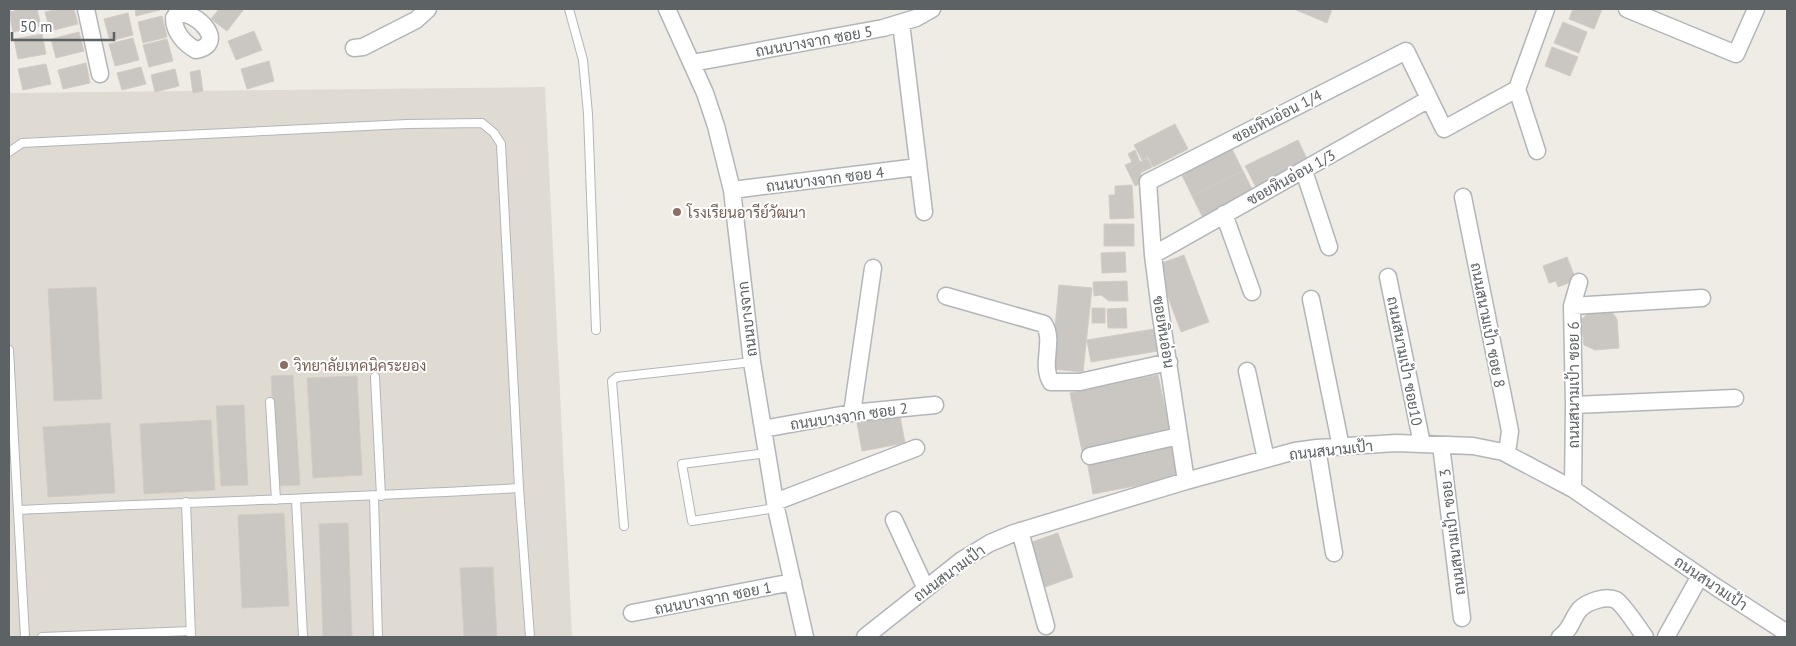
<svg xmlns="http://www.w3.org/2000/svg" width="1796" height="646" font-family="'PT Sans',Sarabun,sans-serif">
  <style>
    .education { fill: #dfdbd3 }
    .building { fill: #cac6c1; stroke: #d4ccc3 }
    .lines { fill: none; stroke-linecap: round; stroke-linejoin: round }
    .lane-casing { stroke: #b2b6ba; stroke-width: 10 }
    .street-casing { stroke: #b2b6ba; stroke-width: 19 }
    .lane { stroke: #fff; stroke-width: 8 }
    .street { stroke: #fff; stroke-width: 16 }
    .education-dot { fill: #8d6e63; stroke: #fff; stroke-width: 2 }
    .labels { text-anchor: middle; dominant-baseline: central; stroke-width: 4; stroke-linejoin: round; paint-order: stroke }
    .street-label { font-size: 15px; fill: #5d6265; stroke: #fff }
    .education-label { font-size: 15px; fill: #785e54; stroke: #fff; text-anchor: start }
  </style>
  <rect width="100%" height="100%" fill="#efebe5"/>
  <path class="education" d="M 545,87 L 572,637 L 9,637 L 9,93 Z"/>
  <path class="building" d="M 23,9 L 37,9 L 41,26 L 13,32 L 9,12 Z
    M 58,9 L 74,9 L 78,24 L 50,31 L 45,12 Z
    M 135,9 L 160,9 L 160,10 L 136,16 Z
    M 219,9 L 244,9 L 227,31 L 211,19 Z
    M 1294,9 L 1332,9 L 1327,23 Z
    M 1573,9 L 1602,9 L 1594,29 L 1569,19 Z
    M 128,13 L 133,35 L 110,41 L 104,19 Z
    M 162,16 L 167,37 L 143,43 L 138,22 Z
    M 1563,22 L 1587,32 L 1579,53 L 1554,43 Z
    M 254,31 L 262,50 L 236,60 L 228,41 Z
    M 79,32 L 84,51 L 56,58 L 51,39 Z
    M 42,34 L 46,54 L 18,59 L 14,39 Z
    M 133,38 L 139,60 L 115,66 L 109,44 Z
    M 167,39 L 173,61 L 149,67 L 143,45 Z
    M 1552,47 L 1578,57 L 1570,76 L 1545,66 Z
    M 269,61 L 274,81 L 247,89 L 241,69 Z
    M 86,63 L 90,83 L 63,89 L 58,70 Z
    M 46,64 L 51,84 L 23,90 L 18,69 Z
    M 141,67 L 146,84 L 122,90 L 117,73 Z
    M 175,69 L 179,86 L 155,92 L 151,75 Z
    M 200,70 L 203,91 L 193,93 L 190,72 Z
    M 1175,124 L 1188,149 L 1153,167 L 1148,157 L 1142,160 L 1134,145 Z
    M 1298,140 L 1308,161 L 1256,187 L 1245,166 Z
    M 1231,147 L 1243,171 L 1192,196 L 1181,173 Z
    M 1135,150 L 1140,162 L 1147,158 L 1152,167 L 1140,173 L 1144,182 L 1135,186 L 1125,165 L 1132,162 L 1128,154 Z
    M 1243,171 L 1254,193 L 1203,218 L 1192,196 Z
    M 1132,185 L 1134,218 L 1110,219 L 1109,195 L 1115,195 L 1115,186 Z
    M 1104,224 L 1134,224 L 1134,246 L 1104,246 Z
    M 1125,252 L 1126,272 L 1102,273 L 1101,253 Z
    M 1184,255 L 1209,322 L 1181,332 L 1158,270 L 1162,263 Z
    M 1567,257 L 1576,280 L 1558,287 L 1556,281 L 1549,283 L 1543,266 Z
    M 1127,281 L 1128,301 L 1109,301 L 1101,295 L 1094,296 L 1093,282 Z
    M 1059,285 L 1092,288 L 1083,372 L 1051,369 Z
    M 96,287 L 102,399 L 54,401 L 48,289 Z
    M 1092,308 L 1105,308 L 1105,323 L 1092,323 Z
    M 1126,308 L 1127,328 L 1108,328 L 1107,309 Z
    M 1612,312 L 1617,319 L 1619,348 L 1595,350 L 1584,345 L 1581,320 L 1588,313 Z
    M 1154,329 L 1158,351 L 1091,362 L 1087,340 Z
    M 293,375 L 300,485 L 277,486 L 271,376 Z
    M 1158,375 L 1170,432 L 1082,451 L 1070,393 Z
    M 357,376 L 362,475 L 313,478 L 307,378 Z
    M 244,405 L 248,485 L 221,486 L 216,406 Z
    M 900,416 L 905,443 L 862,451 L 857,423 Z
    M 211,420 L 215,490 L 144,494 L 140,424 Z
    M 110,423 L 115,493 L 48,497 L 43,427 Z
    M 1171,445 L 1177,478 L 1093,494 L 1087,461 Z
    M 284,513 L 289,606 L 242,608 L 238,515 Z
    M 348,523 L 352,637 L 323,637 L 319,524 Z
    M 1058,533 L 1073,577 L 1045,587 L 1029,543 Z
    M 493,567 L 497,637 L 464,637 L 460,568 Z"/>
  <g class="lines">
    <defs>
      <path id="lane" d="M 569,9 L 583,60 L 588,114 L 596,330
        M 9,152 L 22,143 L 407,124 L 482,123 L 494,133 L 501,144 L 519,488 L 530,637
        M 9,350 L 25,637
        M 375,377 L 381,496
        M 270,402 L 276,500
        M 767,453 L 682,464 L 692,521 L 776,508
        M 374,497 L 378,637
        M 296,499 L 303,637
        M 186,502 L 191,637
        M 18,510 C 185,502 352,498 519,488
        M 624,526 L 612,381 L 617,377 L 752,362
        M 42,637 L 191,631"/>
      <path id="street" d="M 86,9 L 100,74
        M 177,9 L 178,14 L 174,18 C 174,32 184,43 196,50 C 228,44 197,10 178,14
        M 667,9 L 705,93 L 716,126 L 732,190 L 752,362 L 763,429 L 776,508 L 805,637
        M 1627,9 L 1736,54 L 1756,9
        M 901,23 L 924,212
        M 354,48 L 363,47 L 416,20 L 428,9
        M 692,63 L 883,28 L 916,18 L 932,9
        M 1517,89 L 1537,151
        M 1304,171 L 1329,247
        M 732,190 L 918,167
        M 1463,197 L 1510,431 L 1508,446 L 1503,452
        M 1224,214 L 1252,292
        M 1153,255 L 1429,99
        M 1388,277 L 1422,444
        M 946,296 L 1044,324 C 1055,341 1040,364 1051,382 L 1080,382 L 1169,362
        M 1311,299 L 1341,447
        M 1572,306 L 1702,298
        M 1247,371 L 1266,459
        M 1574,405 L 1735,398
        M 852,413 L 873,268
        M 763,429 L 852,413 L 935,405
        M 1441,445 L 1462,618
        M 1317,448 L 1334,553
        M 1090,456 L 1179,436
        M 1186,481 L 1160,310 L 1153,255 L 1148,182 L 1406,51 L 1444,129 L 1517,89 L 1546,9
        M 1573,489 L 1574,405 L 1572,306 L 1579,282
        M 775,502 L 916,448
        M 894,520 L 926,589
        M 1020,531 L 1046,626
        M 632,613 L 793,582
        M 865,637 L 962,560 L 990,543 L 1014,533 L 1186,481 L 1295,451 L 1317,448 L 1396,443 L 1473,446 L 1503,452 L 1573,489 L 1716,587 L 1787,633
        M 1560,637 C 1571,630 1572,618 1580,609 C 1587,602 1606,595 1616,600 C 1624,605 1639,629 1645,637
        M 1666,637 L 1700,576"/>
    </defs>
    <use href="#lane" class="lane-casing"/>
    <use href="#street" class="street-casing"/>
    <use href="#lane" class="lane"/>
    <use href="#street" class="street"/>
  </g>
  <g class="education-dot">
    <circle cx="677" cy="212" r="5"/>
    <circle cx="284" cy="365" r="5"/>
  </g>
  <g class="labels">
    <g class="street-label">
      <text transform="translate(814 41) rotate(-10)">ถนนบางจาก ซอย 5</text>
      <text transform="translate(1277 116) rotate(-27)">ซอยหินอ่อน 1/4</text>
      <text transform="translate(1291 177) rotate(-29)">ซอยหินอ่อน 1/3</text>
      <text transform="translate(825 179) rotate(-7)">ถนนบางจาก ซอย 4</text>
      <text transform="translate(747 319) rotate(-97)">ถนนบางจาก</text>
      <text transform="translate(1488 325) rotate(79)">ถนนสนามเป้า ซอย 8</text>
      <text transform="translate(1164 332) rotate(81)">ซอยหินอ่อน</text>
      <text transform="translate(1405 361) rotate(79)">ถนนสนามเป้า ซอย10</text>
      <text transform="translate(1573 385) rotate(-90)">ถนนสนามเป้า ซอย 6</text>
      <text transform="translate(849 416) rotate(-8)">ถนนบางจาก ซอย 2</text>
      <text transform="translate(1331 450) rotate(-6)">ถนนสนามเป้า</text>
      <text transform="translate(1452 532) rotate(-97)">ถนนสนามเป้า ซอย 3</text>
      <text transform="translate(949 573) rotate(-36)">ถนนสนามเป้า</text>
      <text transform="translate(1711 583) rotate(34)">ถนนสนามเป้า</text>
      <text transform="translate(713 598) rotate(-11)">ถนนบางจาก ซอย 1</text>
    </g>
    <g class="education-label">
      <text x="687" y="212">โรงเรียนอารีย์วัฒนา</text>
      <text x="294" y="365">วิทยาลัยเทคนิคระยอง</text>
    </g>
  </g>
  <rect width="1796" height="646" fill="none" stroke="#5d6265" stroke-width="20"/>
  <path d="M12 32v8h102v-8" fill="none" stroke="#5d6265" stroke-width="2.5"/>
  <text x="20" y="32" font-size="15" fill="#5d6265" stroke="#ffffff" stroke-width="4" paint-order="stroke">50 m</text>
</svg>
